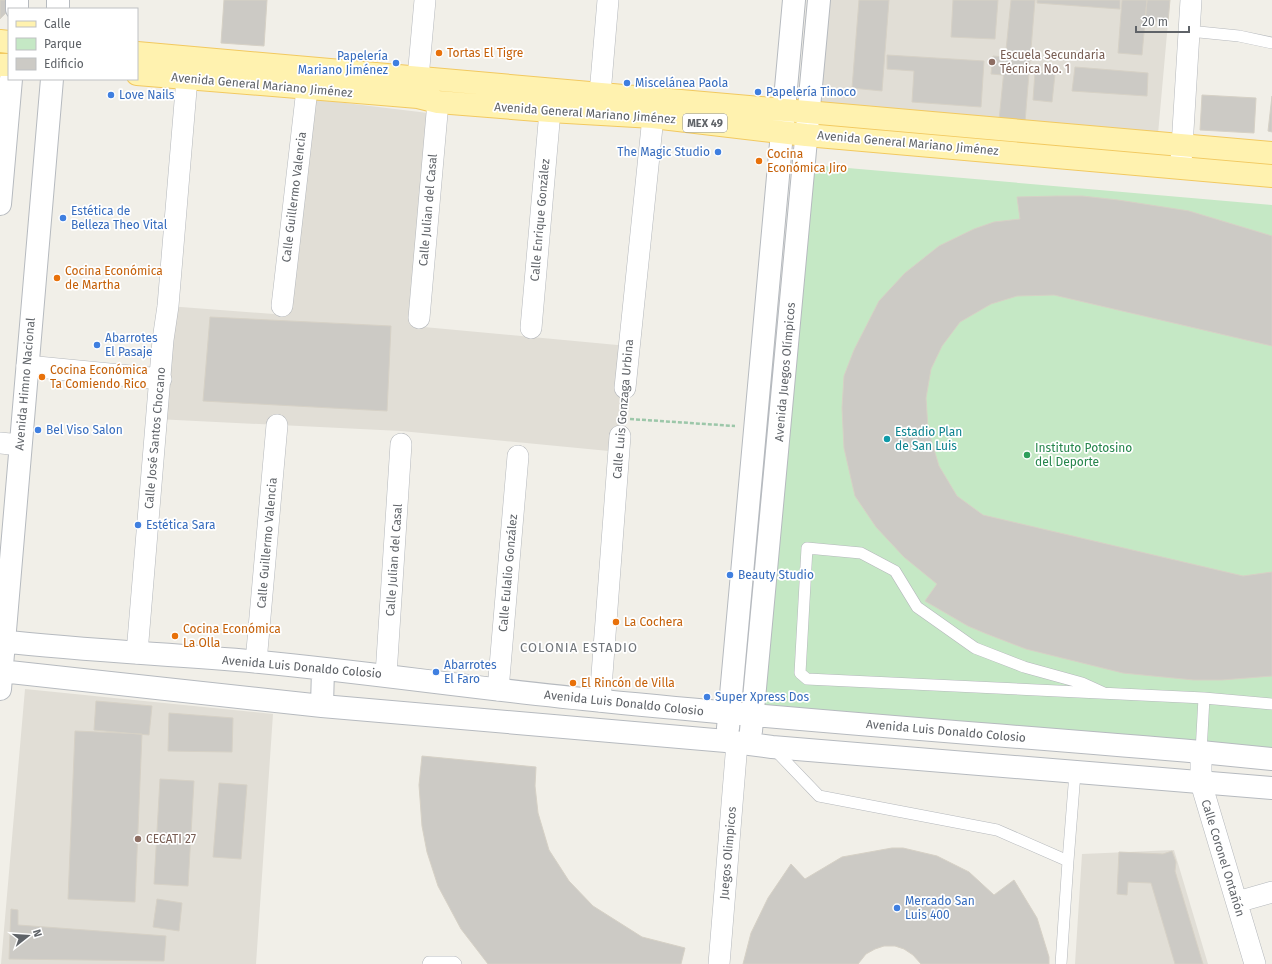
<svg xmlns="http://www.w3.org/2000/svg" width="1272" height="964" font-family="'Fira Sans',sans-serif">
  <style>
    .education { fill: #e1ded6 }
    .green { fill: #c5e8c5 }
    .building { fill: #cccac5; stroke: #d6d1c6 }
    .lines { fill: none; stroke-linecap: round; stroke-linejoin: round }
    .lane-casing { stroke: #b5b8bc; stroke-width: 12 }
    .street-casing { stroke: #b5b8bc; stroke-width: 22 }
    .secondary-casing { stroke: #b6babf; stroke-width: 24 }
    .primary-casing { stroke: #f2c960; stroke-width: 24 }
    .path { stroke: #9cc7a9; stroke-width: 2.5; stroke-dasharray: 4 2; stroke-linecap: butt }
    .lane { stroke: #fff; stroke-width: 11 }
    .street { stroke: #fff; stroke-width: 21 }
    .secondary { stroke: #fff; stroke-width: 22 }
    .primary { stroke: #fff2af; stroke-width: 22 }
    .food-dot { fill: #e8710a; stroke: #fff; stroke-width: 1.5 }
    .education-dot { fill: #8d6e63; stroke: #fff; stroke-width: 1.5 }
    .shop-dot { fill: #3f7fe0; stroke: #fff; stroke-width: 1.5 }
    .culture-dot { fill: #0f9aa8; stroke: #fff; stroke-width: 1.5 }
    .leisure-dot { fill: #2e9e5b; stroke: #fff; stroke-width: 1.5 }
    .labels { text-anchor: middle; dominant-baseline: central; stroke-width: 3.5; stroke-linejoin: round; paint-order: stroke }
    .shield { fill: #fff; stroke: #8f9295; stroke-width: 1 }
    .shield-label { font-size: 11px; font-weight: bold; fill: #5f6368 }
    .food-label { font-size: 12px; fill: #c56008; stroke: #fff; text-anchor: start }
    .education-label { font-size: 12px; fill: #785e54; stroke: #fff; text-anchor: start }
    .shop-label { font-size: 12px; fill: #366cbe; stroke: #fff; text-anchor: start }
    .street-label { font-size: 12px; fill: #5f6368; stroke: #fff }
    .culture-label { font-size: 12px; fill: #0d838f; stroke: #fff; text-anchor: start }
    .leisure-label { font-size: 12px; fill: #27864d; stroke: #fff; text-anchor: start }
    .neighbourhood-label { font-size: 13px; letter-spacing: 1px; fill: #70757a; stroke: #fff }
  </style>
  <rect width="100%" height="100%" fill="#f1efe8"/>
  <path class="education" d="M 825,0 L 1170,0 L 1158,134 L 815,103 Z
    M 312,99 L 428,113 L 413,326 L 628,346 L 619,452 L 401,431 L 156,419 L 168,306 L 287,315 Z
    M 25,689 L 273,714 L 256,964 L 1,964 Z
    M 1174,850 L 1208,964 L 1075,964 L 1082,854 Z"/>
  <path class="green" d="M 813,165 L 1272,205 L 1272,749 L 757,704 Z"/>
  <path class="building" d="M 0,0 L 8,0 L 7,12 L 0,19 Z
    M 224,0 L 267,0 L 264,46 L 221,43 Z
    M 859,0 L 889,0 L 882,91 L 852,88 Z
    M 953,0 L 998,0 L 995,39 L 951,37 Z
    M 1011,0 L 1035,0 L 1025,122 L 999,120 Z
    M 1037,0 L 1120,0 L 1120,9 L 1037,3 Z
    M 1122,0 L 1147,0 L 1142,55 L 1118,53 Z
    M 1147,0 L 1170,0 L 1168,22 L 1145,20 Z
    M 887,55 L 984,61 L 981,107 L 912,102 L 914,71 L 887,69 Z
    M 993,56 L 1005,57 L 1003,75 L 991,74 Z
    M 1075,67 L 1148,73 L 1147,96 L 1072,91 Z
    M 1035,72 L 1055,74 L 1052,102 L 1033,100 Z
    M 1202,95 L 1256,98 L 1254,133 L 1200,130 Z
    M 1272,96 L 1272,132 L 1268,131 Z
    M 1058,196 L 1082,196 L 1118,200 L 1189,211 L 1272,236 L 1272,346 L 1054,295 L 1017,296 L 991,304 L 960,322 L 942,346 L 931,369 L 926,398 L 928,429 L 939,466 L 957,496 L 983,515 L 1243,576 L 1272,572 L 1272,676 L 1222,680 L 1194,680 L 1123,673 L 1026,649 L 987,634 L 968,626 L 925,601 L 937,584 L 904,557 L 876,527 L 855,496 L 844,448 L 842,408 L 844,376 L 854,350 L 879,301 L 905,273 L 939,246 L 974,229 L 994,222 L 1020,219 L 1017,197 Z
    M 210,317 L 391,326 L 387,411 L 203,401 Z
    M 96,701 L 152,706 L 149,735 L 94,730 Z
    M 169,713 L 233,718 L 232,752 L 168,751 Z
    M 75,731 L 142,734 L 135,902 L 68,899 Z
    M 422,756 L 536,767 L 535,786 L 538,813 L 549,850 L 569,881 L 593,906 L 642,937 L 685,948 L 681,964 L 488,964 L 461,929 L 438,886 L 427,852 L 422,826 L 419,785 Z
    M 160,779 L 194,781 L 188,886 L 154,884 Z
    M 219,783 L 247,785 L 241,859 L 213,857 Z
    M 892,848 L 903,848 L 937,856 L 969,872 L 994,895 L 1014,880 L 1037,918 L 1049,957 L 1049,964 L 921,964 L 913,955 L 904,949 L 895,946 L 884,946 L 875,949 L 866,954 L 858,964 L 743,964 L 751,933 L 768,898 L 791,864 L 805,879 L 842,857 Z
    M 1172,851 L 1176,862 L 1175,871 L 1203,964 L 1175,964 L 1151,883 L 1128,882 L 1127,895 L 1117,894 L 1119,852 L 1163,854 Z
    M 157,899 L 182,903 L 179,931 L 153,927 Z
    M 11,909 L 18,910 L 18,925 L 166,936 L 164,961 L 9,959 Z"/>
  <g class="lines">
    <defs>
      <path id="lane" d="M 1189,31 L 1239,36 L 1272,43
        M 1104,693 L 1082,683 L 1024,667 L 975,648 L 917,607 L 895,571 L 861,553 L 807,548 L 800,673 L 807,679 C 940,686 1072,692 1204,698
        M 774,749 L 819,796 L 997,830 L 1068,861 L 1061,964
        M 1201,752 L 1204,698 L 1272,704
        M 1068,861 L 1075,773
        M 428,964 L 429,962 L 454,962 L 456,964"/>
      <path id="street" d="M 600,94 L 608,0
        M 418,95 L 418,78 L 425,0
        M 1181,163 L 1191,0
        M 282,306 L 307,89
        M 419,318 L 438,102
        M 531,328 L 550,111
        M 27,366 L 161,379
        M 625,388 L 653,117
        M 0,443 L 20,445
        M 137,653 L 163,340 L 168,306 L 187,78
        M 256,662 L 277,425
        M 386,675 L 401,444
        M 498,690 L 518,456
        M 600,701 L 620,436
        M 1201,752 L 1201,783 L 1255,964
        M 1237,902 L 1272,892
        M 719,964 L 737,743"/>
      <path id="secondary" d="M 17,9 L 17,0
        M 58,9 L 58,0
        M 0,204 L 11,79
        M 0,641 C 86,651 173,654 260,662 C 374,673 488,690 603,701 C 802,721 1002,735 1201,752 L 1272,759
        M 0,671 L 322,706 L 726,741 L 772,747 L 1272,788
        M 0,689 L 52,79
        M 322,706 L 323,669
        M 728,728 L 794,0
        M 751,731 L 819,0"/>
      <path id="primary" d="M 0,41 L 9,42
        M 137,53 L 1272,153
        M 0,65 L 9,65
        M 137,74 L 418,97 L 438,102 L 550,111 L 653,117 L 806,135 L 1272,176"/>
    </defs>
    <use href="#lane" class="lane-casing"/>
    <use href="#street" class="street-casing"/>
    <use href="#secondary" class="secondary-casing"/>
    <use href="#primary" class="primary-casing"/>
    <path class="path" d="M 622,418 L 623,407
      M 630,419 L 735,426"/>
    <use href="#lane" class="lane"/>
    <use href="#street" class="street"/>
    <use href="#secondary" class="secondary"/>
    <use href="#primary" class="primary"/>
  </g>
  <g class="food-dot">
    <circle cx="439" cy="53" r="4"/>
    <circle cx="759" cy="161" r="4"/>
    <circle cx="57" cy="278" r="4"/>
    <circle cx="42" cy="377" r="4"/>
    <circle cx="616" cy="622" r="4"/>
    <circle cx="175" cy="636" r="4"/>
    <circle cx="573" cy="683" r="4"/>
  </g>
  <g class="education-dot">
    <circle cx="992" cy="62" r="4"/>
    <circle cx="138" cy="839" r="4"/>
  </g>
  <g class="shop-dot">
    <circle cx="396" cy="63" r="4"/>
    <circle cx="627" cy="83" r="4"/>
    <circle cx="758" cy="92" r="4"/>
    <circle cx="111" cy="95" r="4"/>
    <circle cx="718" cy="152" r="4"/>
    <circle cx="63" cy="218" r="4"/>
    <circle cx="97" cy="345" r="4"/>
    <circle cx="38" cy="430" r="4"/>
    <circle cx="138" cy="525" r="4"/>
    <circle cx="730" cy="575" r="4"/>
    <circle cx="436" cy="672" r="4"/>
    <circle cx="707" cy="697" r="4"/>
    <circle cx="897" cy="908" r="4"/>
  </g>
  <circle class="culture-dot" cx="887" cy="439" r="4"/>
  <circle class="leisure-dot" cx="1027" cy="455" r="4"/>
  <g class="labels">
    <rect class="shield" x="683" y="114" width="44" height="18" rx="3"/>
    <g class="shield-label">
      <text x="705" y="123">MEX 49</text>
    </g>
    <g class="food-label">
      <text x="447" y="53">Tortas El Tigre</text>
      <text x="767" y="154">Cocina<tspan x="767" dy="14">Económica Jiro</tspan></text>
      <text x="65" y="271">Cocina Económica<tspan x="65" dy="14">de Martha</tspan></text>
      <text x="50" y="370">Cocina Económica<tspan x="50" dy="14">Ta Comiendo Rico</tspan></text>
      <text x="624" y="622">La Cochera</text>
      <text x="183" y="629">Cocina Económica<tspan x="183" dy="14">La Olla</tspan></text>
      <text x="581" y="683">El Rincón de Villa</text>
    </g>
    <g class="education-label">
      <text x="1000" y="55">Escuela Secundaria<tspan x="1000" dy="14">Técnica No. 1</tspan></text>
      <text x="146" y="839">CECATI 27</text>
    </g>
    <g class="shop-label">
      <text x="388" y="56" text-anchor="end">Papelería<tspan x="388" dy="14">Mariano Jiménez</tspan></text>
      <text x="635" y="83">Miscelánea Paola</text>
      <text x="766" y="92">Papelería Tinoco</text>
      <text x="119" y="95">Love Nails</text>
      <text x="710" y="152" text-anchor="end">The Magic Studio</text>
      <text x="71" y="211">Estética de<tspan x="71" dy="14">Belleza Theo Vital</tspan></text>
      <text x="105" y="338">Abarrotes<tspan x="105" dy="14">El Pasaje</tspan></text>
      <text x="46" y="430">Bel Viso Salon</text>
      <text x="146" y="525">Estética Sara</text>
      <text x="738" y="575">Beauty Studio</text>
      <text x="444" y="665">Abarrotes<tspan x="444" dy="14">El Faro</tspan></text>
      <text x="715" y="697">Super Xpress Dos</text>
      <text x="905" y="901">Mercado San<tspan x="905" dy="14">Luis 400</tspan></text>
    </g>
    <g class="street-label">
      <text transform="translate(262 85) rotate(5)">Avenida General Mariano Jiménez</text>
      <text transform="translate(585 113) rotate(4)">Avenida General Mariano Jiménez</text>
      <text transform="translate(908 143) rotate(5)">Avenida General Mariano Jiménez</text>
      <text transform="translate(294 197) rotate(-83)">Calle Guillermo Valencia</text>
      <text transform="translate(428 210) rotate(-85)">Calle Julian del Casal</text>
      <text transform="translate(540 220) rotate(-85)">Calle Enrique González</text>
      <text transform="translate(785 372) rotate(-85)">Avenida Juegos Olímpicos</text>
      <text transform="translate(25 384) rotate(-85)">Avenida Himno Nacional</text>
      <text transform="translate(623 409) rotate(-85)">Calle Luis Gonzaga Urbina</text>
      <text transform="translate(155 438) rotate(-85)">Calle José Santos Chocano</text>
      <text transform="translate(267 543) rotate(-85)">Calle Guillermo Valencia</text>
      <text transform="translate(394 560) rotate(-86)">Calle Julian del Casal</text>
      <text transform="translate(508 573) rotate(-85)">Calle Eulalio González</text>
      <text transform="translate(302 667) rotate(5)">Avenida Luis Donaldo Colosio</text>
      <text transform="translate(624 703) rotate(6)">Avenida Luis Donaldo Colosio</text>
      <text transform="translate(946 731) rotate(5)">Avenida Luis Donaldo Colosio</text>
      <text transform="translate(728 853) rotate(-85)">Juegos Olimpicos</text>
      <text transform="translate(1223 858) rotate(73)">Calle Coronel Ontañón</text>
    </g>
    <g class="culture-label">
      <text x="895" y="432">Estadio Plan<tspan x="895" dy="14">de San Luis</tspan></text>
    </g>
    <g class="leisure-label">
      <text x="1035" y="448">Instituto Potosino<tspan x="1035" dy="14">del Deporte</tspan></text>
    </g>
    <g class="neighbourhood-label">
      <text x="579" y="647">COLONIA ESTADIO</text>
    </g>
  </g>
  <rect x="8" y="8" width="130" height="72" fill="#ffffff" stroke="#bfc1c3"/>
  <rect x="16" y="21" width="20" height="6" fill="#fff2af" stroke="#bfc1c3"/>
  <text x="44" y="28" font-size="12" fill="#5f6368">Calle</text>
  <rect x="16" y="38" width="20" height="12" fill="#c5e8c5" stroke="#bfc1c3"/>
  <text x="44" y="48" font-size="12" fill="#5f6368">Parque</text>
  <rect x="16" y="58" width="20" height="12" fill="#cccac5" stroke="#bfc1c3"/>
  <text x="44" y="68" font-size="12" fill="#5f6368">Edificio</text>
  <g transform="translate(28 936) rotate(73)" stroke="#ffffff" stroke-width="3" paint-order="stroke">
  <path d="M0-3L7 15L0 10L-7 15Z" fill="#5f6368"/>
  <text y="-6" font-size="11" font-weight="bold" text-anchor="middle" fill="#5f6368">N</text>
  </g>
  <path d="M1136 26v6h53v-6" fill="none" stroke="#5f6368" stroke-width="2"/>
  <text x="1142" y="26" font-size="12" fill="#5f6368" stroke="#ffffff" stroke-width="3" paint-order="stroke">20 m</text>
</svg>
